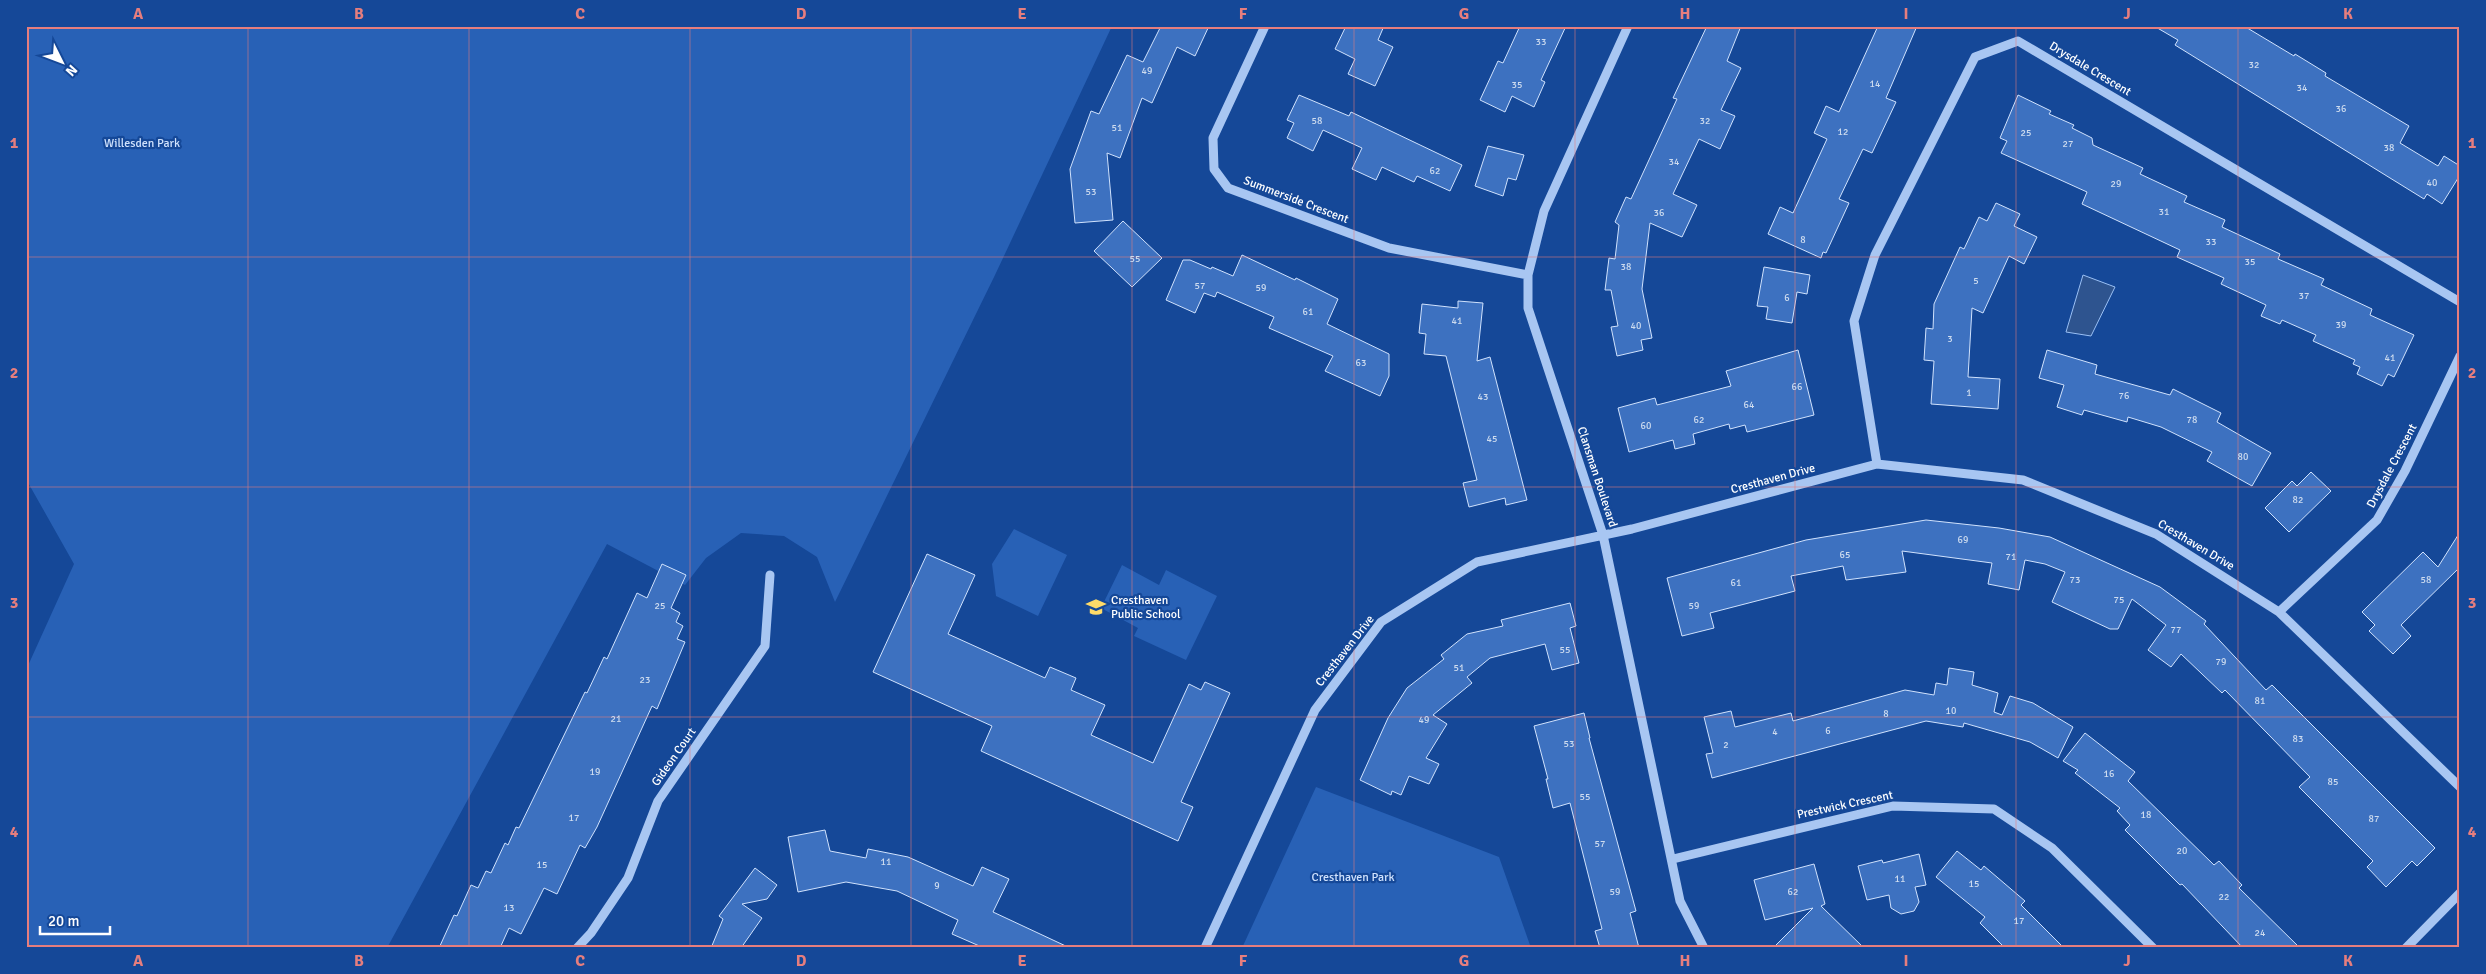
<svg xmlns="http://www.w3.org/2000/svg" width="2486" height="974" font-family="Signika,sans-serif">
  <style>
    .green { fill: #2861b6 }
    .water { fill: #2e548f; stroke: #9ac0f5 }
    .building { fill: #3d71c0; stroke: #d0e2fd }
    .lines { fill: none; stroke-linecap: round; stroke-linejoin: round }
    .minor { stroke: #a8c6f2; stroke-width: 9 }
    .grid { fill: none; stroke: #e67e7e; stroke-width: 1; stroke-opacity: 0.55 }
    .labels { text-anchor: middle; dominant-baseline: central; stroke-width: 4.5; stroke-linejoin: round; paint-order: stroke }
    .number-label { font-size: 10px; fill: #cedcef }
    .street-label { font-size: 12px; fill: #fff; stroke: #154898 }
    .park-label { font-size: 12px; fill: #d0e2fd; stroke: #154898 }
    .poi-label { font-size: 12px; fill: #fff; stroke: #154898; text-anchor: start }
    .neatline { fill: none; stroke: #e67e7e; stroke-width: 2 }
    .grid-label { font-size: 16px; text-anchor: middle; font-weight: bold; fill: #e67e7e }
  </style>
  <rect width="100%" height="100%" fill="#154898"/>
  <path class="green" d="M 26,26 L 1112,26 L 995,275 L 835,602 L 817,557 L 784,536 L 741,533 L 706,558 L 685,585 L 607,544 L 387,948 L 26,948 L 26,670 L 74,564 L 26,479 Z
    M 1014,529 L 1067,555 L 1038,616 L 996,596 L 992,564 Z
    M 1122,565 L 1159,585 L 1166,570 L 1217,596 L 1186,660 L 1134,636 L 1138,628 L 1101,608 Z
    M 1316,787 L 1499,857 L 1531,948 L 1242,948 Z"/>
  <path class="water" d="M 2083,275 L 2115,287 L 2091,336 L 2066,332 Z"/>
  <path class="building" d="M 1161,26 L 1209,26 L 1195,56 L 1177,47 L 1152,103 L 1142,98 L 1120,158 L 1107,153 L 1113,220 L 1075,223 L 1070,169 L 1091,111 L 1099,114 L 1127,55 L 1143,62 Z
    M 1346,26 L 1384,26 L 1378,40 L 1393,47 L 1375,86 L 1348,74 L 1355,59 L 1335,49 Z
    M 1520,26 L 1566,26 L 1541,80 L 1545,82 L 1534,107 L 1512,96 L 1505,112 L 1480,100 L 1498,61 L 1503,63 Z
    M 1707,26 L 1741,26 L 1727,61 L 1741,68 L 1721,110 L 1735,116 L 1720,149 L 1699,139 L 1673,194 L 1697,205 L 1682,237 L 1650,223 L 1642,289 L 1652,338 L 1641,340 L 1643,350 L 1617,356 L 1611,327 L 1618,326 L 1611,290 L 1605,290 L 1609,258 L 1615,259 L 1619,225 L 1615,222 L 1626,197 L 1631,199 L 1677,99 L 1673,98 Z
    M 1878,26 L 1917,26 L 1886,98 L 1896,102 L 1872,153 L 1863,149 L 1839,199 L 1849,203 L 1826,253 L 1823,252 L 1821,258 L 1768,234 L 1780,207 L 1793,213 L 1827,139 L 1814,133 L 1826,106 L 1839,112 Z
    M 2154,26 L 2244,26 L 2294,56 L 2295,54 L 2326,73 L 2325,76 L 2409,126 L 2400,143 L 2438,166 L 2444,156 L 2460,166 L 2460,175 L 2442,204 L 2427,194 L 2424,199 L 2175,45 L 2178,40 Z
    M 1299,95 L 1349,116 L 1351,112 L 1462,165 L 1450,191 L 1417,176 L 1414,182 L 1382,167 L 1376,180 L 1352,169 L 1362,148 L 1323,130 L 1313,151 L 1287,138 L 1294,123 L 1287,120 Z
    M 2018,95 L 2051,111 L 2049,114 L 2074,125 L 2072,128 L 2092,138 L 2093,145 L 2143,168 L 2140,174 L 2187,196 L 2184,202 L 2225,220 L 2222,227 L 2280,254 L 2278,259 L 2324,279 L 2321,285 L 2372,309 L 2370,315 L 2414,335 L 2394,377 L 2388,374 L 2382,386 L 2357,374 L 2360,367 L 2353,364 L 2355,360 L 2313,341 L 2316,335 L 2282,320 L 2280,324 L 2261,316 L 2266,305 L 2221,284 L 2224,278 L 2177,257 L 2180,250 L 2082,204 L 2087,192 L 2001,153 L 2007,141 L 2000,138 Z
    M 1488,146 L 1524,155 L 1516,180 L 1508,178 L 1503,196 L 1475,186 Z
    M 1996,203 L 2020,214 L 2014,226 L 2037,237 L 2024,264 L 2009,256 L 1983,313 L 1972,308 L 1968,377 L 2000,379 L 1998,409 L 1931,404 L 1934,361 L 1924,360 L 1926,328 L 1933,329 L 1934,304 L 1960,247 L 1964,249 L 1979,217 L 1987,221 Z
    M 1123,221 L 1162,258 L 1132,287 L 1094,251 Z
    M 1242,255 L 1295,280 L 1296,278 L 1338,299 L 1327,324 L 1389,354 L 1389,376 L 1380,396 L 1325,371 L 1333,356 L 1269,328 L 1274,317 L 1217,292 L 1215,297 L 1204,293 L 1195,313 L 1166,300 L 1183,260 L 1190,260 L 1211,269 L 1212,267 L 1233,276 Z
    M 1764,267 L 1810,275 L 1807,294 L 1797,292 L 1792,323 L 1766,319 L 1768,307 L 1757,306 Z
    M 1458,301 L 1483,303 L 1477,361 L 1490,357 L 1527,500 L 1506,505 L 1505,498 L 1469,507 L 1463,483 L 1477,480 L 1446,356 L 1424,354 L 1426,334 L 1419,333 L 1422,304 L 1458,308 Z
    M 1798,350 L 1814,415 L 1747,432 L 1745,425 L 1730,429 L 1729,424 L 1693,434 L 1695,444 L 1675,449 L 1673,440 L 1629,452 L 1618,408 L 1655,398 L 1657,405 L 1731,386 L 1726,371 Z
    M 2047,350 L 2097,365 L 2095,374 L 2170,395 L 2173,389 L 2221,413 L 2217,422 L 2271,453 L 2252,486 L 2207,461 L 2212,452 L 2161,427 L 2128,417 L 2127,422 L 2084,410 L 2082,415 L 2057,407 L 2064,385 L 2039,378 Z
    M 2311,472 L 2331,491 L 2289,532 L 2265,508 L 2292,481 L 2297,486 Z
    M 1926,520 L 1999,528 L 2050,537 L 2160,587 L 2206,621 L 2204,624 L 2266,690 L 2272,685 L 2435,848 L 2417,866 L 2412,861 L 2386,887 L 2367,867 L 2373,861 L 2299,787 L 2310,777 L 2225,690 L 2222,693 L 2181,654 L 2171,667 L 2148,650 L 2166,625 L 2132,599 L 2118,629 L 2110,629 L 2052,602 L 2065,572 L 2045,564 L 2025,560 L 2019,590 L 1988,584 L 1992,563 L 1902,551 L 1906,572 L 1846,580 L 1843,566 L 1791,576 L 1795,591 L 1710,613 L 1714,628 L 1682,636 L 1667,578 L 1806,540 Z
    M 2460,532 L 2460,567 L 2401,625 L 2411,636 L 2393,654 L 2369,631 L 2375,625 L 2362,612 L 2423,552 L 2438,567 Z
    M 927,554 L 975,575 L 948,634 L 1045,678 L 1050,667 L 1076,678 L 1071,690 L 1105,705 L 1091,735 L 1153,763 L 1189,684 L 1201,690 L 1205,682 L 1230,693 L 1181,802 L 1193,807 L 1178,841 L 981,751 L 992,726 L 873,672 Z
    M 662,564 L 686,575 L 671,608 L 680,613 L 676,622 L 683,626 L 677,639 L 685,642 L 657,709 L 652,706 L 597,827 L 585,848 L 580,845 L 557,894 L 544,888 L 521,934 L 509,928 L 500,948 L 439,948 L 454,915 L 457,916 L 471,885 L 478,888 L 486,871 L 491,873 L 505,843 L 508,845 L 516,827 L 519,828 L 585,692 L 587,693 L 604,657 L 607,659 L 637,593 L 647,598 Z
    M 1570,603 L 1576,626 L 1570,628 L 1579,663 L 1552,670 L 1545,644 L 1490,658 L 1467,677 L 1472,683 L 1433,715 L 1447,724 L 1426,758 L 1439,764 L 1429,784 L 1409,776 L 1401,795 L 1392,791 L 1391,795 L 1360,780 L 1388,718 L 1407,688 L 1444,659 L 1441,655 L 1467,634 L 1503,626 L 1501,620 Z
    M 1949,668 L 1974,672 L 1972,685 L 1998,693 L 1994,712 L 2002,715 L 2010,696 L 2033,703 L 2073,727 L 2058,758 L 2030,742 L 1964,723 L 1963,727 L 1926,721 L 1712,778 L 1706,754 L 1713,753 L 1704,717 L 1731,711 L 1735,727 L 1791,713 L 1793,721 L 1905,690 L 1934,695 L 1936,683 L 1947,685 Z
    M 1584,713 L 1590,738 L 1589,738 L 1636,911 L 1630,913 L 1639,948 L 1600,948 L 1595,931 L 1602,929 L 1570,803 L 1553,808 L 1546,779 L 1548,779 L 1534,726 Z
    M 2085,733 L 2135,772 L 2128,781 L 2214,865 L 2219,861 L 2242,885 L 2239,888 L 2300,948 L 2243,948 L 2182,884 L 2180,885 L 2125,830 L 2130,825 L 2117,811 L 2120,808 L 2075,773 L 2078,770 L 2063,761 Z
    M 825,830 L 830,851 L 866,858 L 868,849 L 908,857 L 973,886 L 982,867 L 1009,879 L 993,912 L 1070,948 L 984,948 L 952,934 L 958,920 L 897,891 L 846,882 L 798,892 L 788,837 Z
    M 1957,851 L 1981,870 L 1984,866 L 2025,901 L 2021,905 L 2064,948 L 2005,948 L 1980,923 L 1985,917 L 1936,877 Z
    M 1919,854 L 1926,885 L 1915,887 L 1919,902 L 1914,911 L 1901,914 L 1891,908 L 1889,895 L 1867,900 L 1858,866 L 1882,860 L 1883,863 Z
    M 1814,864 L 1825,904 L 1821,906 L 1864,948 L 1773,948 L 1813,908 L 1765,920 L 1754,880 Z
    M 755,868 L 777,885 L 767,899 L 742,904 L 762,918 L 741,948 L 711,948 L 723,919 L 719,916 Z"/>
  <g class="lines">
    <path class="minor" d="M 1265,26 L 1213,138 L 1214,169 L 1228,188 L 1389,248 L 1528,275
      M 1628,26 L 1544,211 L 1528,275 L 1528,308 L 1603,535 L 1680,901 L 1704,948
      M 1877,464 L 1854,321 L 1875,255 L 1975,57 L 2018,41 L 2460,302
      M 2279,612 L 2377,520 L 2405,471 L 2460,356
      M 1673,859 L 1893,806 L 1994,809 L 2052,848 L 2153,948
      M 577,948 L 591,933 L 628,878 L 658,801 L 765,646 L 770,575
      M 1205,948 L 1315,710 L 1381,622 L 1477,562 L 1632,529 L 1877,464 L 2023,480 L 2156,534 L 2279,612 L 2460,787
      M 2406,948 L 2460,893"/>
  </g>
  <path class="grid" d="M 248,26 L 248,948M 469,26 L 469,948M 690,26 L 690,948M 911,26 L 911,948M 1132,26 L 1132,948M 1354,26 L 1354,948M 1575,26 L 1575,948M 1795,26 L 1795,948M 2016,26 L 2016,948M 2238,26 L 2238,948M 26,257 L 2460,257M 26,487 L 2460,487M 26,717 L 2460,717"/>
  <defs>
    <symbol id="school-bare" viewBox="-9 -9 18 18"><path d="M0-5L7-2L0 1L-7-2ZM-4 1L0 2.5L4 1V4Q0 6-4 4Z" fill="#ffdb69" stroke="#154898" stroke-width="2.5" paint-order="stroke"/></symbol>
  </defs>
  <g fill-rule="evenodd">
    <use href="#school-bare" x="1082" y="593" width="28" height="28"/>
  </g>
  <g class="labels">
    <g class="number-label">
      <text x="1541" y="42">33</text>
      <text x="2254" y="65">32</text>
      <text x="1147" y="71">49</text>
      <text x="1875" y="84">14</text>
      <text x="1517" y="85">35</text>
      <text x="2302" y="88">34</text>
      <text x="2341" y="109">36</text>
      <text x="1317" y="121">58</text>
      <text x="1705" y="121">32</text>
      <text x="1117" y="128">51</text>
      <text x="1843" y="132">12</text>
      <text x="2026" y="133">25</text>
      <text x="2068" y="144">27</text>
      <text x="2389" y="148">38</text>
      <text x="1674" y="162">34</text>
      <text x="1435" y="171">62</text>
      <text x="2432" y="183">40</text>
      <text x="2116" y="184">29</text>
      <text x="1091" y="192">53</text>
      <text x="2164" y="212">31</text>
      <text x="1659" y="213">36</text>
      <text x="1803" y="240">8</text>
      <text x="2211" y="242">33</text>
      <text x="1135" y="259">55</text>
      <text x="2250" y="262">35</text>
      <text x="1626" y="267">38</text>
      <text x="1976" y="281">5</text>
      <text x="1200" y="286">57</text>
      <text x="1261" y="288">59</text>
      <text x="2304" y="296">37</text>
      <text x="1787" y="298">6</text>
      <text x="1308" y="312">61</text>
      <text x="1457" y="321">41</text>
      <text x="2341" y="325">39</text>
      <text x="1636" y="326">40</text>
      <text x="1950" y="339">3</text>
      <text x="2390" y="358">41</text>
      <text x="1361" y="363">63</text>
      <text x="1797" y="387">66</text>
      <text x="1969" y="393">1</text>
      <text x="2124" y="396">76</text>
      <text x="1483" y="397">43</text>
      <text x="1749" y="405">64</text>
      <text x="1699" y="420">62</text>
      <text x="2192" y="420">78</text>
      <text x="1646" y="426">60</text>
      <text x="1492" y="439">45</text>
      <text x="2243" y="457">80</text>
      <text x="2298" y="500">82</text>
      <text x="1963" y="540">69</text>
      <text x="1845" y="555">65</text>
      <text x="2011" y="557">71</text>
      <text x="2075" y="580">73</text>
      <text x="2426" y="580">58</text>
      <text x="1736" y="583">61</text>
      <text x="2119" y="600">75</text>
      <text x="660" y="606">25</text>
      <text x="1694" y="606">59</text>
      <text x="2176" y="630">77</text>
      <text x="1565" y="650">55</text>
      <text x="2221" y="662">79</text>
      <text x="1459" y="668">51</text>
      <text x="645" y="680">23</text>
      <text x="2260" y="701">81</text>
      <text x="1951" y="711">10</text>
      <text x="1886" y="714">8</text>
      <text x="616" y="719">21</text>
      <text x="1424" y="720">49</text>
      <text x="1828" y="731">6</text>
      <text x="1775" y="732">4</text>
      <text x="2298" y="739">83</text>
      <text x="1569" y="744">53</text>
      <text x="1726" y="745">2</text>
      <text x="595" y="772">19</text>
      <text x="2109" y="774">16</text>
      <text x="2333" y="782">85</text>
      <text x="1585" y="797">55</text>
      <text x="2146" y="815">18</text>
      <text x="574" y="818">17</text>
      <text x="2374" y="819">87</text>
      <text x="1600" y="844">57</text>
      <text x="2182" y="851">20</text>
      <text x="886" y="862">11</text>
      <text x="542" y="865">15</text>
      <text x="1900" y="879">11</text>
      <text x="1974" y="884">15</text>
      <text x="937" y="886">9</text>
      <text x="1615" y="892">59</text>
      <text x="1793" y="892">62</text>
      <text x="2224" y="897">22</text>
      <text x="509" y="908">13</text>
      <text x="2019" y="921">17</text>
      <text x="2260" y="933">24</text>
    </g>
    <g class="street-label">
      <text transform="translate(2090 69) rotate(31)">Drysdale Crescent</text>
      <text transform="translate(1296 200) rotate(21)">Summerside Crescent</text>
      <text transform="translate(2392 466) rotate(-62)">Drysdale Crescent</text>
      <text transform="translate(1597 477) rotate(72)">Clansman Boulevard</text>
      <text transform="translate(1773 479) rotate(-15)">Cresthaven Drive</text>
      <text transform="translate(2196 545) rotate(31)">Cresthaven Drive</text>
      <text transform="translate(1345 651) rotate(-52)">Cresthaven Drive</text>
      <text transform="translate(674 757) rotate(-55)">Gideon Court</text>
      <text transform="translate(1845 805) rotate(-12)">Prestwick Crescent</text>
    </g>
    <g class="park-label">
      <text x="142" y="143">Willesden Park</text>
      <text x="1353" y="877">Cresthaven Park</text>
    </g>
    <g class="poi-label">
      <text x="1111" y="600">Cresthaven<tspan x="1111" dy="14">Public School</tspan></text>
    </g>
  </g>
  <rect width="2486" height="974" fill="none" stroke="#154898" stroke-width="55"/>
  <g transform="translate(62 62) rotate(132)" stroke="#154898" stroke-width="4" paint-order="stroke">
  <path d="M0-4L9 19L0 12L-9 19Z" fill="#ffffff"/>
  <text y="-8" font-size="14" font-weight="bold" text-anchor="middle" fill="#ffffff">N</text>
  </g>
  <path d="M40 926v8h70v-8" fill="none" stroke="#ffffff" stroke-width="2.5"/>
  <text x="48" y="926" font-size="15" fill="#ffffff" stroke="#154898" stroke-width="4" paint-order="stroke">20 m</text>
  <rect x="28" y="28" width="2430" height="918" class="neatline"/>
  <g class="grid-label">
    <text x="138" y="19">A</text>
    <text x="359" y="19">B</text>
    <text x="580" y="19">C</text>
    <text x="801" y="19">D</text>
    <text x="1022" y="19">E</text>
    <text x="1243" y="19">F</text>
    <text x="1464" y="19">G</text>
    <text x="1685" y="19">H</text>
    <text x="1906" y="19">I</text>
    <text x="2127" y="19">J</text>
    <text x="2348" y="19">K</text>
    <text x="14" y="148">1</text>
    <text x="2472" y="148">1</text>
    <text x="14" y="378">2</text>
    <text x="2472" y="378">2</text>
    <text x="14" y="608">3</text>
    <text x="2472" y="608">3</text>
    <text x="14" y="837">4</text>
    <text x="2472" y="837">4</text>
    <text x="138" y="966">A</text>
    <text x="359" y="966">B</text>
    <text x="580" y="966">C</text>
    <text x="801" y="966">D</text>
    <text x="1022" y="966">E</text>
    <text x="1243" y="966">F</text>
    <text x="1464" y="966">G</text>
    <text x="1685" y="966">H</text>
    <text x="1906" y="966">I</text>
    <text x="2127" y="966">J</text>
    <text x="2348" y="966">K</text>
  </g>
</svg>
